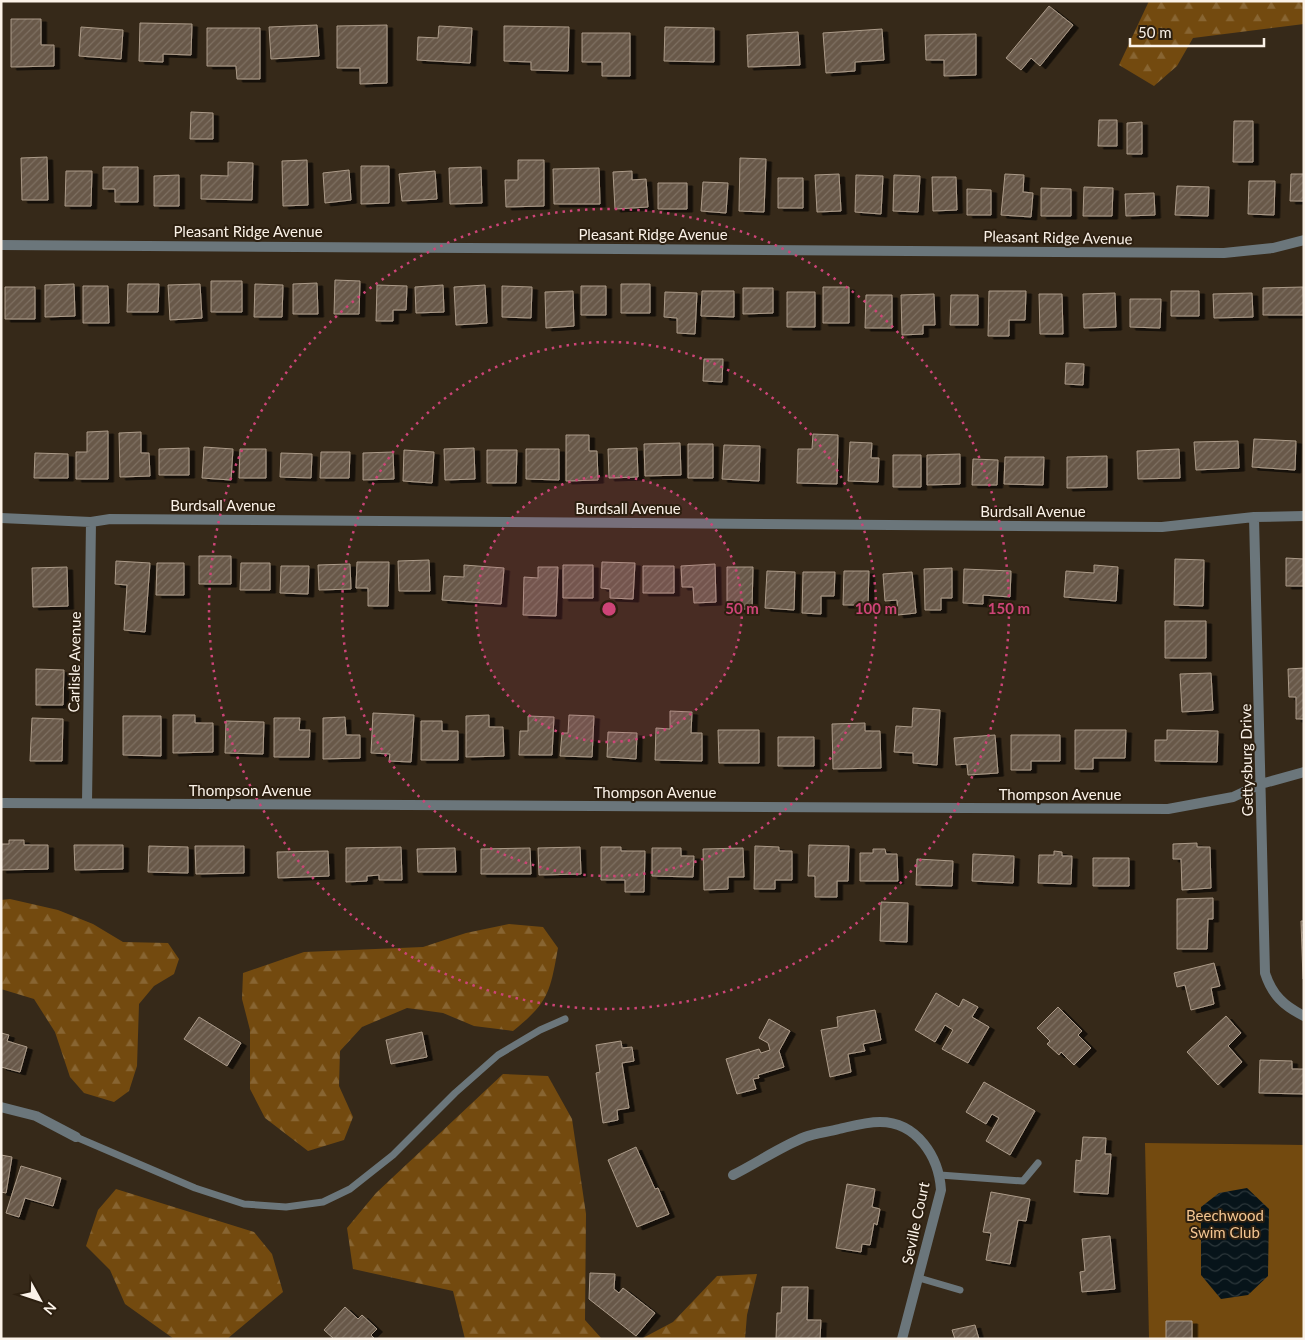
<svg xmlns="http://www.w3.org/2000/svg" width="1305" height="1340" font-family="Lato,sans-serif">
  <style>
    .green { fill: #734a0f }
    .forest { fill: url(#forest-firs) }
    .water { fill: url(#water-waves) }
    .building { fill: url(#building-hatch); stroke: #ac9b89; filter: url(#shadow) }
    .lines { fill: none; stroke-linecap: round; stroke-linejoin: round }
    .lane { stroke: #6b767b; stroke-width: 7 }
    .street { stroke: #6b767b; stroke-width: 10 }
    .ring { fill: none; stroke: #cd4477; stroke-width: 2.5; stroke-dasharray: 2.5 5 }
    .labels { text-anchor: middle; dominant-baseline: central; stroke-width: 4; stroke-linejoin: round; paint-order: stroke }
    .street-label { font-size: 15px; fill: #fbf2e8; stroke: #2c1f10 }
    .park-label { font-size: 15px; fill: #f4c692; stroke: #2c1f10 }
    .centre { fill: #cd4477; stroke: #2c1f10; stroke-width: 2.5 }
    .ring-label { font-size: 15px; text-anchor: middle; font-weight: bold; fill: #cd4477; stroke: #2c1f10; stroke-width: 4; stroke-linejoin: round; paint-order: stroke }
  </style>
  <defs>
    <pattern id="forest-firs" width="22" height="20" patternUnits="userSpaceOnUse" patternTransform="scale(1.25)"><rect width="22" height="20" fill="#734a0f"/><path d="M5 1l3.5 6h-7zM16 11l3.5 6h-7z" fill="#886532"/></pattern>
    <pattern id="water-waves" width="16" height="10" patternUnits="userSpaceOnUse" patternTransform="scale(1.25)"><rect width="16" height="10" fill="#07141a"/><path d="M0 5q4-4 8 0t8 0" fill="none" stroke="#2c373b"/></pattern>
    <pattern id="building-hatch" width="6" height="6" patternUnits="userSpaceOnUse" patternTransform="scale(1.25)"><rect width="6" height="6" fill="#685848"/><path d="M-1 1l2-2M0 6l6-6M5 7l2-2" fill="none" stroke="#7e7062"/></pattern>
    <filter id="shadow"><feDropShadow dx="5.5" dy="3" stdDeviation="0" flood-color="#0009"/></filter>
  </defs>
  <rect width="100%" height="100%" fill="#362919"/>
  <path class="green" d="M 1145,1143 L 1304,1145 L 1304,1339 L 1149,1339 Z"/>
  <path class="forest" d="M 1149,1 L 1304,1 L 1304,24 L 1193,38 L 1177,66 L 1154,86 L 1119,65 Z
    M 10,899 L 58,910 L 93,924 L 123,942 L 168,943 L 179,959 L 174,974 L 154,986 L 139,1004 L 137,1066 L 129,1091 L 114,1102 L 84,1093 L 70,1077 L 55,1032 L 34,999 L 1,989 L 1,900 Z
    M 509,924 L 543,927 L 558,948 C 550,992 549,1002 513,1031 L 474,1026 L 443,1013 L 407,1008 L 362,1027 L 340,1051 L 339,1086 L 353,1117 L 344,1140 L 308,1151 L 265,1118 L 250,1089 L 250,1030 L 242,999 L 243,973 L 304,952 L 423,947 L 466,933 Z
    M 503,1074 L 548,1076 L 572,1119 L 586,1214 L 585,1320 L 602,1339 L 465,1339 L 453,1291 L 353,1269 L 347,1228 L 376,1193 Z
    M 116,1189 L 254,1232 L 272,1254 L 283,1292 L 227,1339 L 174,1339 L 125,1304 L 110,1270 L 86,1246 L 98,1210 Z
    M 757,1274 L 747,1315 L 745,1339 L 641,1339 L 673,1322 L 717,1276 Z"/>
  <path class="water" d="M 1247,1188 L 1269,1209 L 1268,1276 L 1248,1295 L 1221,1299 L 1201,1275 L 1201,1207 L 1219,1193 Z"/>
  <path class="building" d="M 1049,6 L 1073,25 L 1040,66 L 1031,58 L 1021,70 L 1006,58 Z
    M 11,19 L 41,19 L 41,45 L 54,45 L 54,66 L 11,67 Z
    M 140,23 L 192,24 L 191,55 L 163,54 L 163,62 L 139,61 Z
    M 317,25 L 319,56 L 271,59 L 269,27 Z
    M 387,25 L 387,83 L 360,84 L 360,68 L 337,68 L 337,26 Z
    M 439,26 L 472,28 L 470,63 L 417,60 L 418,37 L 438,38 Z
    M 504,26 L 569,27 L 568,71 L 531,70 L 531,62 L 504,61 Z
    M 81,27 L 123,30 L 121,59 L 79,56 Z
    M 665,27 L 714,28 L 714,62 L 664,61 Z
    M 207,28 L 260,28 L 260,79 L 237,79 L 236,66 L 207,66 Z
    M 882,29 L 884,60 L 855,62 L 855,71 L 826,73 L 823,33 Z
    M 798,32 L 800,65 L 748,67 L 747,35 Z
    M 582,33 L 630,33 L 630,76 L 602,76 L 602,62 L 582,62 Z
    M 976,34 L 976,75 L 944,76 L 944,60 L 926,60 L 925,35 Z
    M 191,112 L 213,113 L 213,139 L 190,139 Z
    M 1099,120 L 1117,120 L 1117,146 L 1098,146 Z
    M 1234,121 L 1253,121 L 1253,162 L 1233,162 Z
    M 1142,122 L 1142,154 L 1127,154 L 1127,123 Z
    M 47,157 L 48,200 L 22,200 L 21,158 Z
    M 740,158 L 766,159 L 764,212 L 739,211 Z
    M 307,160 L 308,205 L 283,206 L 282,161 Z
    M 518,160 L 544,160 L 544,206 L 506,207 L 505,180 L 518,180 Z
    M 228,162 L 253,163 L 252,200 L 201,199 L 201,175 L 228,176 Z
    M 361,166 L 389,166 L 389,203 L 361,204 Z
    M 103,167 L 138,167 L 138,202 L 115,202 L 115,189 L 103,189 Z
    M 481,167 L 482,203 L 450,204 L 449,168 Z
    M 599,168 L 600,204 L 554,204 L 553,169 Z
    M 349,170 L 351,200 L 325,203 L 323,173 Z
    M 66,171 L 92,171 L 91,206 L 65,206 Z
    M 435,171 L 437,199 L 402,201 L 399,174 Z
    M 632,171 L 632,180 L 646,179 L 648,207 L 615,209 L 613,172 Z
    M 839,174 L 841,211 L 817,212 L 815,175 Z
    M 1005,174 L 1024,175 L 1023,192 L 1033,193 L 1031,217 L 1001,215 Z
    M 1291,174 L 1304,174 L 1304,201 L 1290,201 Z
    M 179,175 L 179,206 L 154,206 L 154,176 Z
    M 856,175 L 883,176 L 881,214 L 855,212 Z
    M 894,175 L 920,176 L 918,212 L 893,211 Z
    M 932,177 L 956,177 L 957,210 L 933,211 Z
    M 778,178 L 803,178 L 803,208 L 778,208 Z
    M 1249,181 L 1275,181 L 1274,215 L 1248,214 Z
    M 703,182 L 728,183 L 726,213 L 701,211 Z
    M 658,183 L 687,183 L 687,209 L 658,209 Z
    M 1177,186 L 1209,187 L 1208,216 L 1175,215 Z
    M 1084,187 L 1113,188 L 1112,216 L 1083,216 Z
    M 1041,188 L 1071,189 L 1071,216 L 1041,216 Z
    M 967,189 L 991,190 L 991,215 L 967,215 Z
    M 1154,193 L 1155,215 L 1126,216 L 1125,194 Z
    M 335,280 L 360,281 L 359,314 L 334,314 Z
    M 211,281 L 242,281 L 242,312 L 211,312 Z
    M 317,283 L 318,314 L 293,314 L 293,284 Z
    M 74,284 L 75,316 L 45,317 L 45,285 Z
    M 128,284 L 159,284 L 158,312 L 127,312 Z
    M 200,284 L 202,318 L 170,320 L 168,285 Z
    M 255,284 L 283,285 L 282,317 L 254,317 Z
    M 621,284 L 650,284 L 650,313 L 621,313 Z
    M 377,285 L 407,286 L 406,310 L 393,310 L 393,321 L 376,321 Z
    M 443,285 L 444,312 L 416,313 L 415,287 Z
    M 485,285 L 487,323 L 456,325 L 454,287 Z
    M 83,286 L 108,286 L 109,323 L 83,323 Z
    M 502,286 L 532,287 L 531,318 L 502,317 Z
    M 581,286 L 606,286 L 606,315 L 581,315 Z
    M 5,287 L 35,287 L 35,319 L 5,319 Z
    M 823,287 L 849,287 L 849,323 L 823,323 Z
    M 1303,287 L 1304,315 L 1263,315 L 1263,288 Z
    M 743,288 L 773,288 L 773,313 L 743,314 Z
    M 573,291 L 574,326 L 546,328 L 545,292 Z
    M 702,291 L 734,291 L 734,317 L 701,316 Z
    M 989,291 L 1026,291 L 1025,320 L 1009,320 L 1009,336 L 988,336 Z
    M 1171,291 L 1199,291 L 1199,316 L 1171,316 Z
    M 665,292 L 697,293 L 695,334 L 677,333 L 677,318 L 664,317 Z
    M 787,292 L 815,292 L 815,327 L 787,327 Z
    M 1115,293 L 1116,327 L 1084,328 L 1083,294 Z
    M 1252,293 L 1253,317 L 1214,318 L 1213,294 Z
    M 934,294 L 935,325 L 923,325 L 923,334 L 902,335 L 901,295 Z
    M 1039,294 L 1062,294 L 1063,334 L 1040,334 Z
    M 866,295 L 892,295 L 892,328 L 865,328 Z
    M 951,295 L 978,295 L 978,325 L 950,325 Z
    M 1130,299 L 1161,299 L 1160,328 L 1130,327 Z
    M 704,359 L 723,359 L 722,382 L 703,381 Z
    M 1066,363 L 1084,364 L 1083,385 L 1065,384 Z
    M 108,431 L 108,479 L 76,479 L 76,452 L 87,452 L 87,432 Z
    M 141,432 L 141,453 L 149,453 L 150,476 L 120,477 L 119,433 Z
    M 813,434 L 838,435 L 837,484 L 797,483 L 798,449 L 812,449 Z
    M 566,435 L 589,435 L 589,451 L 597,451 L 598,480 L 566,481 Z
    M 1254,439 L 1296,441 L 1295,470 L 1252,467 Z
    M 1238,441 L 1239,468 L 1196,470 L 1194,442 Z
    M 850,442 L 872,443 L 871,458 L 879,458 L 878,482 L 848,481 Z
    M 680,443 L 681,475 L 645,476 L 644,444 Z
    M 688,444 L 713,444 L 713,478 L 688,478 Z
    M 724,445 L 760,446 L 759,481 L 722,479 Z
    M 204,447 L 233,449 L 231,480 L 202,478 Z
    M 189,448 L 189,475 L 159,475 L 159,449 Z
    M 474,448 L 475,479 L 445,480 L 444,449 Z
    M 637,448 L 638,477 L 609,478 L 608,449 Z
    M 240,449 L 266,449 L 266,478 L 239,478 Z
    M 526,449 L 559,449 L 559,480 L 526,479 Z
    M 1179,449 L 1180,478 L 1138,479 L 1137,451 Z
    M 404,450 L 434,452 L 432,483 L 403,481 Z
    M 487,450 L 517,450 L 516,483 L 487,483 Z
    M 321,452 L 350,452 L 349,478 L 320,478 Z
    M 393,452 L 394,479 L 363,480 L 363,453 Z
    M 35,453 L 68,454 L 68,478 L 34,478 Z
    M 281,453 L 312,454 L 311,478 L 280,477 Z
    M 960,454 L 960,484 L 927,485 L 927,455 Z
    M 893,455 L 921,455 L 921,487 L 893,487 Z
    M 1107,456 L 1107,487 L 1067,488 L 1067,457 Z
    M 1005,457 L 1044,457 L 1043,485 L 1004,484 Z
    M 973,459 L 998,460 L 997,485 L 972,485 Z
    M 199,556 L 231,556 L 231,584 L 199,584 Z
    M 1286,558 L 1304,559 L 1304,586 L 1286,586 Z
    M 1175,559 L 1204,560 L 1203,606 L 1174,605 Z
    M 429,560 L 430,591 L 399,591 L 398,561 Z
    M 116,561 L 150,563 L 145,632 L 124,630 L 127,585 L 115,584 Z
    M 357,562 L 389,562 L 388,606 L 368,606 L 368,588 L 356,588 Z
    M 602,562 L 635,563 L 633,599 L 610,598 L 610,589 L 601,588 Z
    M 157,563 L 184,563 L 184,595 L 156,595 Z
    M 241,563 L 270,563 L 270,590 L 240,590 Z
    M 350,564 L 351,589 L 319,590 L 318,565 Z
    M 715,564 L 716,602 L 694,603 L 693,587 L 682,587 L 681,566 Z
    M 464,565 L 504,568 L 501,604 L 442,600 L 444,576 L 464,577 Z
    M 563,565 L 593,565 L 593,598 L 563,598 Z
    M 1094,565 L 1118,567 L 1116,601 L 1064,597 L 1066,571 L 1094,573 Z
    M 281,566 L 309,566 L 308,594 L 280,593 Z
    M 643,566 L 674,566 L 674,593 L 643,593 Z
    M 67,567 L 68,606 L 33,607 L 32,568 Z
    M 538,567 L 558,567 L 556,616 L 523,615 L 524,577 L 538,578 Z
    M 727,567 L 753,567 L 752,609 L 727,609 Z
    M 952,568 L 952,598 L 941,598 L 941,610 L 925,610 L 924,569 Z
    M 964,569 L 1011,571 L 1010,597 L 983,595 L 983,604 L 963,603 Z
    M 767,571 L 795,572 L 794,610 L 765,608 Z
    M 844,571 L 869,571 L 868,605 L 843,605 Z
    M 803,572 L 835,572 L 834,596 L 821,596 L 821,614 L 802,613 Z
    M 912,572 L 916,613 L 898,615 L 897,600 L 885,601 L 883,574 Z
    M 1165,621 L 1206,621 L 1206,658 L 1165,658 Z
    M 1304,668 L 1304,719 L 1296,719 L 1296,697 L 1289,697 L 1288,669 Z
    M 36,669 L 64,670 L 63,705 L 36,705 Z
    M 1211,673 L 1213,710 L 1182,712 L 1180,674 Z
    M 913,708 L 940,710 L 937,765 L 913,763 L 913,753 L 894,752 L 896,726 L 912,727 Z
    M 670,711 L 692,712 L 691,733 L 702,733 L 702,761 L 655,760 L 656,728 L 670,729 Z
    M 373,713 L 414,715 L 411,762 L 389,761 L 390,754 L 371,753 Z
    M 173,715 L 195,715 L 195,723 L 213,723 L 213,752 L 173,753 Z
    M 489,715 L 489,727 L 503,727 L 504,756 L 466,757 L 466,716 Z
    M 569,715 L 594,716 L 592,757 L 560,756 L 562,733 L 568,733 Z
    M 123,716 L 161,716 L 161,756 L 123,755 Z
    M 528,716 L 554,717 L 552,755 L 519,755 L 520,731 L 528,731 Z
    M 345,717 L 346,735 L 360,735 L 360,758 L 323,759 L 323,718 Z
    M 32,718 L 63,719 L 62,761 L 30,761 Z
    M 274,718 L 300,718 L 299,730 L 310,730 L 309,757 L 274,757 Z
    M 226,721 L 264,722 L 263,754 L 225,753 Z
    M 421,721 L 442,721 L 442,731 L 458,731 L 458,760 L 421,760 Z
    M 865,723 L 865,731 L 880,731 L 881,768 L 833,769 L 832,724 Z
    M 718,730 L 759,730 L 759,763 L 719,763 Z
    M 1075,730 L 1126,730 L 1125,758 L 1093,758 L 1093,769 L 1075,769 Z
    M 1167,730 L 1218,731 L 1217,762 L 1155,761 L 1155,740 L 1167,740 Z
    M 608,732 L 637,733 L 636,759 L 607,757 Z
    M 995,735 L 998,773 L 968,775 L 967,764 L 956,765 L 954,738 Z
    M 1011,735 L 1060,735 L 1060,761 L 1031,761 L 1031,770 L 1011,770 Z
    M 778,737 L 814,737 L 814,766 L 778,766 Z
    M 9,840 L 24,840 L 24,845 L 48,845 L 48,869 L 1,870 L 1,844 L 9,844 Z
    M 1197,843 L 1197,847 L 1210,847 L 1211,888 L 1182,890 L 1181,859 L 1173,859 L 1173,844 Z
    M 74,845 L 123,845 L 123,869 L 75,870 Z
    M 809,845 L 849,846 L 848,881 L 837,881 L 837,897 L 815,897 L 815,876 L 808,876 Z
    M 149,846 L 188,847 L 188,873 L 148,872 Z
    M 195,846 L 244,846 L 244,873 L 196,874 Z
    M 755,846 L 779,847 L 779,851 L 792,851 L 792,880 L 775,880 L 775,889 L 754,889 Z
    M 401,847 L 402,880 L 379,880 L 379,875 L 367,876 L 367,881 L 346,882 L 346,848 Z
    M 580,847 L 581,874 L 539,875 L 538,848 Z
    M 601,847 L 621,847 L 621,851 L 645,851 L 644,892 L 625,892 L 625,880 L 601,880 Z
    M 455,848 L 456,872 L 418,872 L 417,849 Z
    M 530,848 L 531,874 L 481,874 L 481,849 Z
    M 652,848 L 681,848 L 681,856 L 694,856 L 693,877 L 652,876 Z
    M 743,848 L 744,877 L 728,877 L 728,889 L 704,890 L 703,849 Z
    M 873,849 L 885,849 L 886,854 L 897,854 L 898,881 L 860,881 L 860,853 L 873,853 Z
    M 328,851 L 329,876 L 278,878 L 277,852 Z
    M 1054,851 L 1062,852 L 1062,856 L 1072,856 L 1071,884 L 1038,883 L 1039,855 L 1054,855 Z
    M 973,854 L 1014,856 L 1013,883 L 972,881 Z
    M 1093,858 L 1129,858 L 1129,886 L 1093,886 Z
    M 917,859 L 953,861 L 952,886 L 916,885 Z
    M 1213,898 L 1213,919 L 1208,919 L 1207,949 L 1177,949 L 1177,899 Z
    M 881,902 L 908,903 L 907,942 L 880,941 Z
    M 1301,921 L 1304,921 L 1304,979 L 1303,979 Z
    M 1214,963 L 1220,986 L 1211,988 L 1214,1004 L 1191,1010 L 1185,985 L 1177,987 L 1174,973 Z
    M 936,993 L 959,1007 L 963,999 L 978,1007 L 972,1017 L 989,1027 L 968,1063 L 942,1049 L 953,1030 L 945,1025 L 935,1042 L 915,1030 Z
    M 1058,1007 L 1082,1031 L 1078,1035 L 1091,1048 L 1074,1065 L 1061,1052 L 1059,1055 L 1047,1044 L 1050,1041 L 1037,1028 Z
    M 875,1010 L 881,1040 L 863,1044 L 865,1051 L 848,1054 L 851,1072 L 830,1077 L 821,1030 L 838,1027 L 837,1017 Z
    M 1226,1016 L 1241,1033 L 1228,1046 L 1242,1062 L 1218,1085 L 1187,1052 Z
    M 199,1017 L 241,1043 L 227,1066 L 184,1039 Z
    M 769,1019 L 790,1031 L 779,1051 L 784,1067 L 758,1075 L 759,1078 L 753,1079 L 756,1089 L 737,1094 L 726,1059 L 759,1049 L 761,1053 L 770,1050 L 768,1043 L 759,1038 Z
    M 422,1032 L 427,1057 L 391,1064 L 386,1040 Z
    M 1,1033 L 9,1035 L 7,1041 L 27,1047 L 20,1072 L 1,1067 Z
    M 621,1041 L 622,1048 L 632,1047 L 634,1061 L 622,1063 L 629,1108 L 617,1110 L 618,1120 L 603,1123 L 596,1073 L 600,1072 L 596,1045 Z
    M 1260,1060 L 1292,1061 L 1292,1069 L 1304,1069 L 1304,1094 L 1259,1093 Z
    M 984,1082 L 1035,1111 L 1010,1155 L 986,1141 L 999,1118 L 992,1114 L 986,1124 L 966,1112 Z
    M 1083,1137 L 1106,1138 L 1105,1154 L 1111,1154 L 1108,1194 L 1074,1192 L 1076,1160 L 1081,1161 Z
    M 636,1147 L 655,1189 L 658,1188 L 669,1214 L 637,1227 L 608,1160 Z
    M 1,1155 L 12,1157 L 6,1193 L 1,1192 Z
    M 21,1166 L 61,1178 L 53,1206 L 25,1198 L 19,1217 L 6,1213 Z
    M 847,1184 L 875,1189 L 872,1207 L 880,1209 L 877,1225 L 874,1223 L 870,1245 L 862,1244 L 861,1252 L 836,1248 Z
    M 991,1192 L 1030,1199 L 1026,1221 L 1018,1220 L 1010,1264 L 986,1260 L 991,1233 L 983,1232 Z
    M 1110,1236 L 1115,1289 L 1082,1292 L 1080,1272 L 1085,1271 L 1082,1239 Z
    M 590,1273 L 615,1274 L 614,1289 L 619,1293 L 623,1288 L 655,1313 L 636,1336 L 589,1299 Z
    M 782,1287 L 808,1287 L 807,1320 L 821,1320 L 820,1339 L 776,1339 L 777,1313 L 781,1313 Z
    M 345,1307 L 358,1319 L 362,1315 L 377,1329 L 371,1335 L 375,1339 L 334,1339 L 324,1330 Z
    M 1166,1321 L 1192,1321 L 1192,1339 L 1166,1339 Z
    M 975,1325 L 979,1339 L 955,1339 L 952,1330 Z"/>
  <g class="lines">
    <path class="lane" d="M 76,1137 L 195,1188 L 244,1204 L 286,1207 L 323,1202 L 350,1189 L 393,1155 L 455,1093 L 498,1055 L 540,1030 L 565,1019
      M 940,1175 L 1023,1181 L 1038,1163
      M 919,1278 L 960,1290"/>
    <path class="street" d="M 1,245 L 1224,253 L 1273,248 L 1304,240
      M 1254,517 L 1265,973 C 1272,995 1284,1006 1304,1016
      M 1,518 L 91,522 L 110,519 L 1162,527 L 1254,517 L 1304,516
      M 1,803 L 1168,809 L 1233,797 L 1261,784 L 1304,772
      M 87,803 L 91,522
      M 1,1107 L 36,1116 L 76,1137
      M 733,1175 C 757,1163 780,1147 805,1137 C 815,1133 828,1132 839,1129 C 852,1126 866,1122 880,1122 C 917,1122 939,1157 941,1190 L 902,1339"/>
  </g>
  <circle cx="609" cy="609" r="133" fill="#cd4477" fill-opacity=".12"/>
  <g class="ring">
    <circle cx="609" cy="609" r="133"/>
    <circle cx="609" cy="609" r="267"/>
    <circle cx="609" cy="609" r="400"/>
  </g>
  <g class="labels">
    <g class="street-label">
      <text x="248" y="231">Pleasant Ridge Avenue</text>
      <text x="653" y="234">Pleasant Ridge Avenue</text>
      <text transform="translate(1058 237) rotate(1)">Pleasant Ridge Avenue</text>
      <text x="223" y="505">Burdsall Avenue</text>
      <text x="628" y="508">Burdsall Avenue</text>
      <text x="1033" y="511">Burdsall Avenue</text>
      <text transform="translate(74 662) rotate(-89)">Carlisle Avenue</text>
      <text transform="translate(1246 760) rotate(-91)">Gettysburg Drive</text>
      <text x="250" y="790">Thompson Avenue</text>
      <text x="655" y="792">Thompson Avenue</text>
      <text x="1060" y="794">Thompson Avenue</text>
      <text transform="translate(915 1223) rotate(-78)">Seville Court</text>
    </g>
    <g class="park-label">
      <text x="1225" y="1215">Beechwood<tspan x="1225" dy="17">Swim Club</tspan></text>
    </g>
  </g>
  <circle cx="609" cy="609" r="8" class="centre"/>
  <g class="ring-label">
    <text x="742" y="614">50 m</text>
    <text x="876" y="614">100 m</text>
    <text x="1009" y="614">150 m</text>
  </g>
  <rect width="1305" height="1340" fill="none" stroke="#fbf2e8" stroke-width="5"/>
  <g transform="translate(40 1300) rotate(130)" stroke="#2c1f10" stroke-width="4" paint-order="stroke">
  <path d="M0-4L9 19L0 12L-9 19Z" fill="#fbf2e8"/>
  <text y="-8" font-size="14" font-weight="bold" text-anchor="middle" fill="#fbf2e8">N</text>
  </g>
  <path d="M1130 38v8h134v-8" fill="none" stroke="#fbf2e8" stroke-width="2.5"/>
  <text x="1138" y="38" font-size="15" fill="#fbf2e8" stroke="#2c1f10" stroke-width="4" paint-order="stroke">50 m</text>
</svg>
